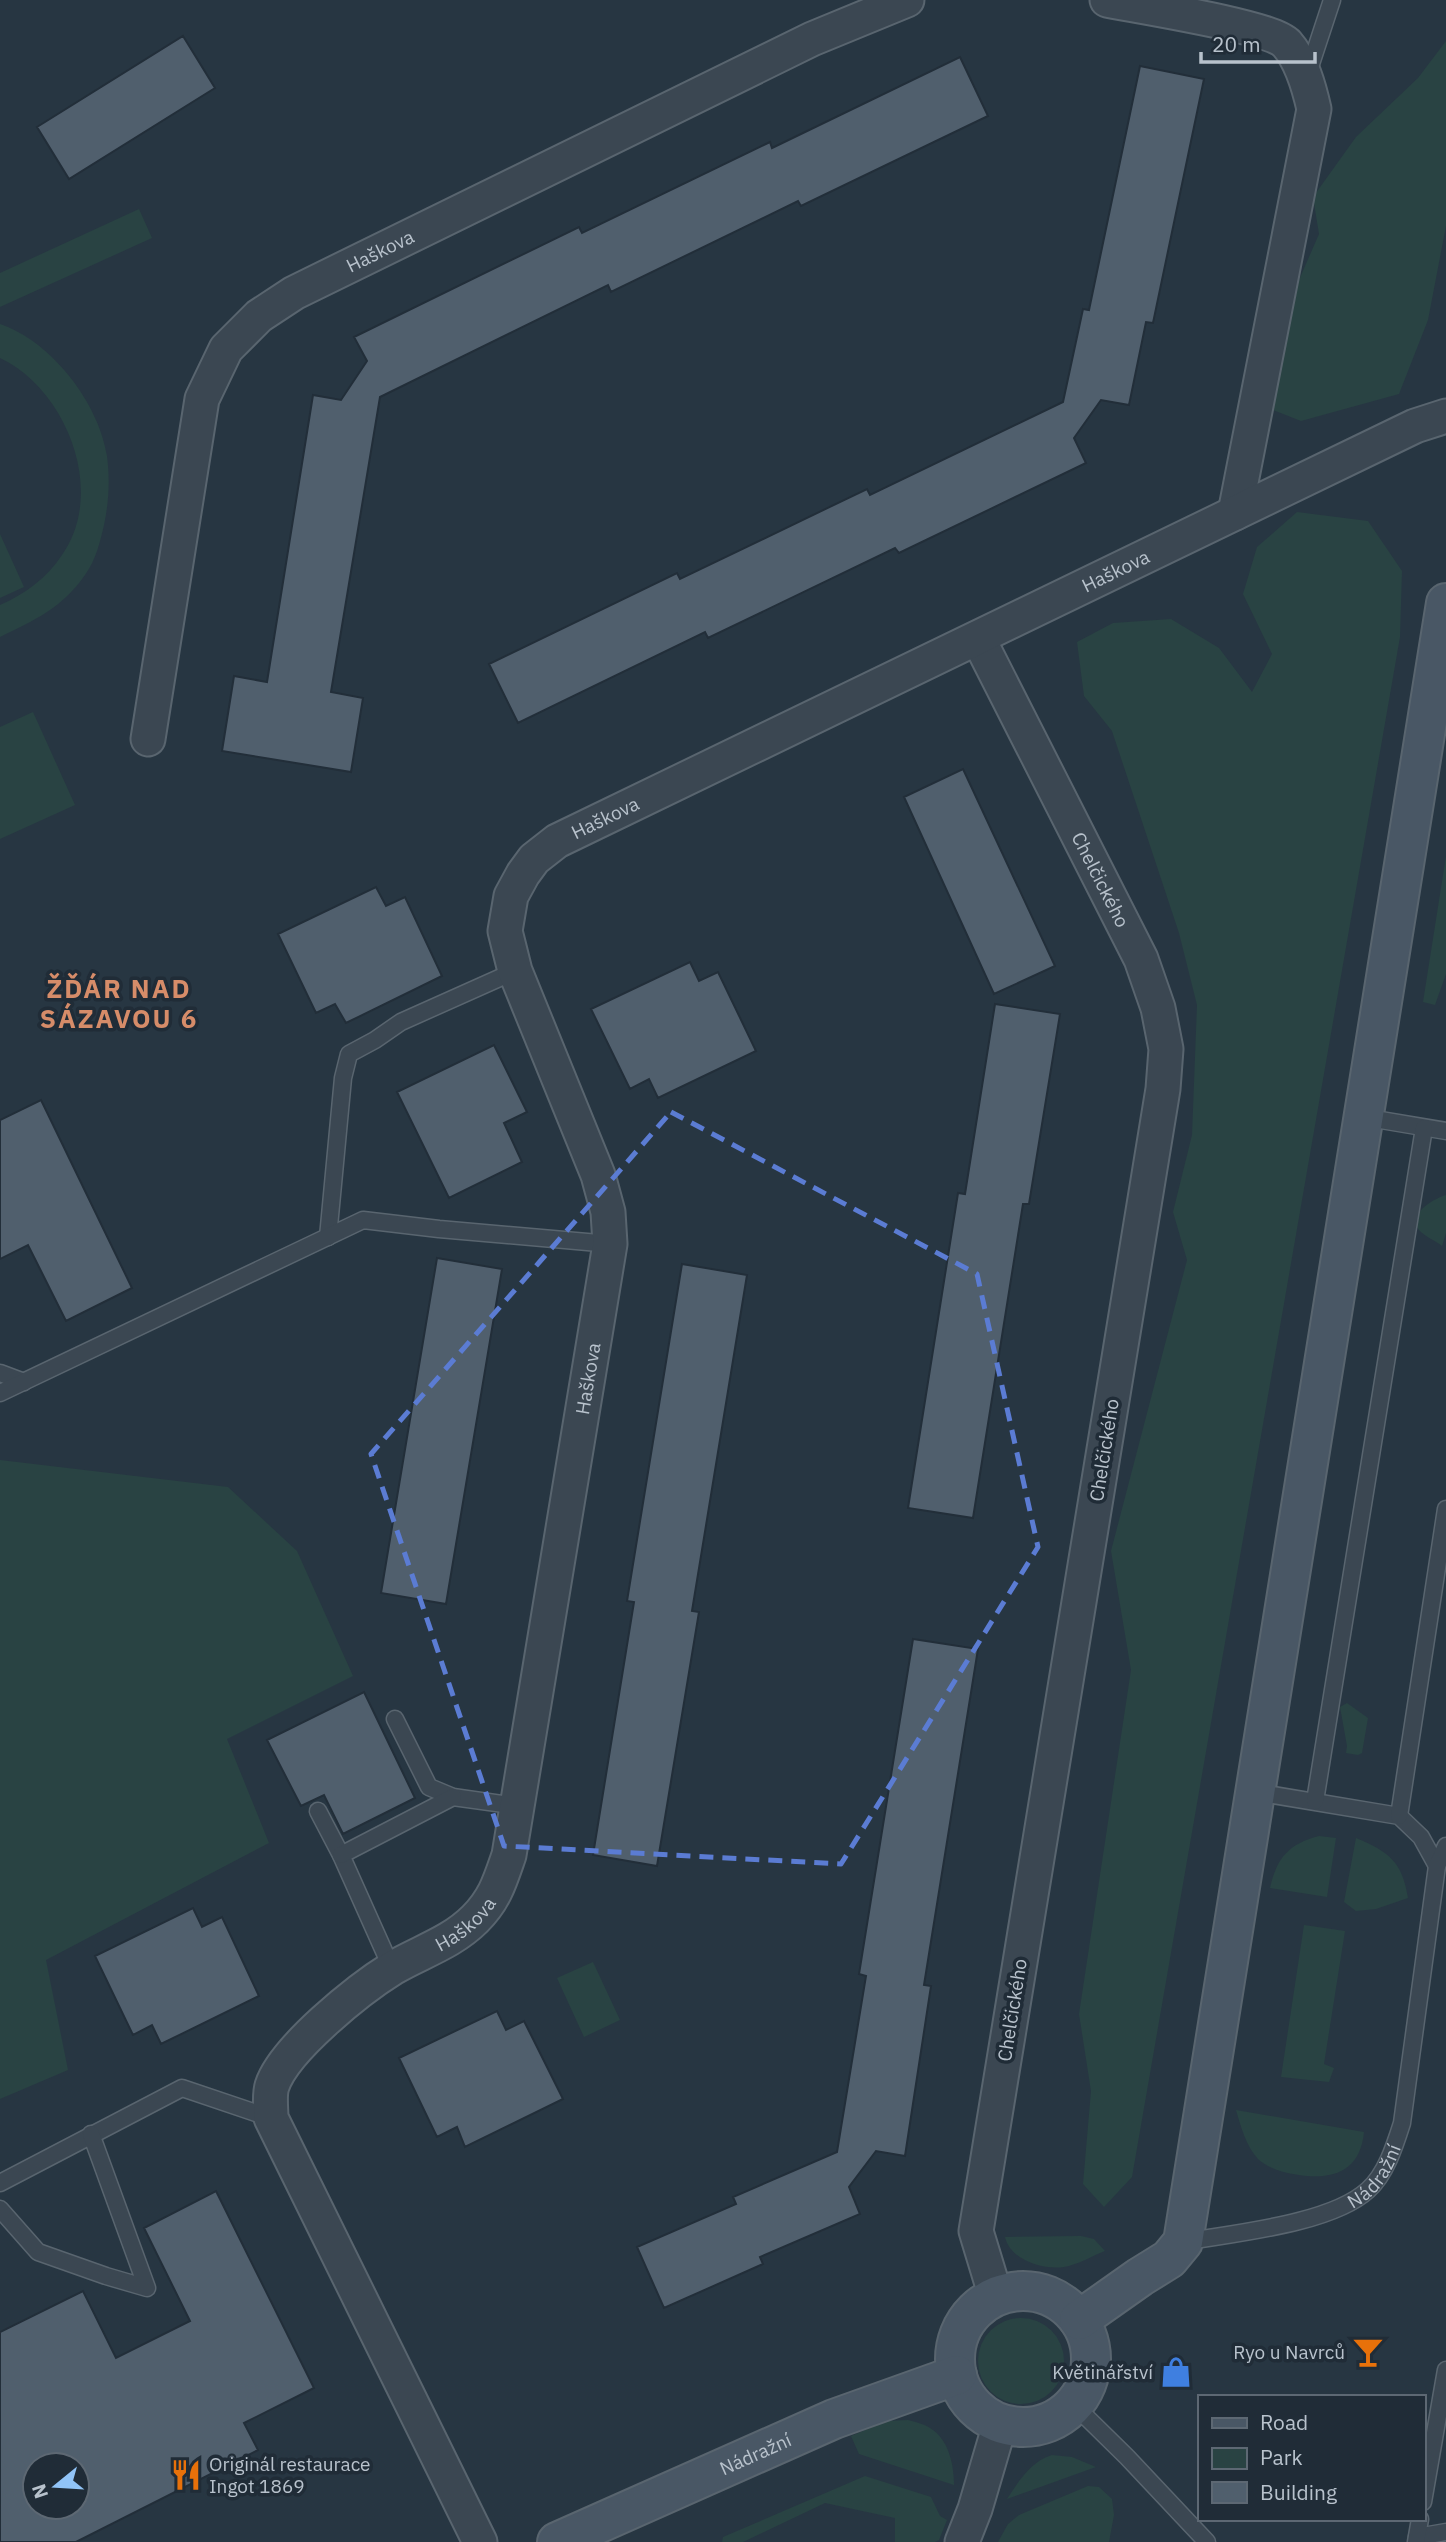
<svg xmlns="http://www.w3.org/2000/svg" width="1446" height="2542" font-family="'IBM Plex Sans',sans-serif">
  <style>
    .green { fill: #294343 }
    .building { fill: #505f6d; stroke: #222e39; stroke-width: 2; fill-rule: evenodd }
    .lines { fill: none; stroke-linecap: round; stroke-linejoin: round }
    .lane-casing { stroke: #59656f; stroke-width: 19 }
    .street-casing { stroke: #59656f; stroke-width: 37 }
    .secondary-casing { stroke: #59656f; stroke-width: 42 }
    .lane { stroke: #3b4752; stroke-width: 16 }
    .street { stroke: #3b4752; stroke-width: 33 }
    .secondary { stroke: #495765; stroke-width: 38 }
    .marked { fill: none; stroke: #5b7cd3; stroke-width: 5; stroke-dasharray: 14 9; stroke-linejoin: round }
    .labels { text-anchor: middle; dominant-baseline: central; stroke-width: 7; stroke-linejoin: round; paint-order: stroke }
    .street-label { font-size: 19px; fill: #b8c2cc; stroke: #202c37 }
    .poi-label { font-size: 19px; fill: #b8c2cc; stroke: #202c37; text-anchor: end }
    .district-label { font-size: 26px; font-weight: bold; letter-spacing: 2px; fill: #d68c69; stroke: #202c37 }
  </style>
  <rect width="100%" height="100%" fill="#273642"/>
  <path class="green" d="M 1446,41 L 1446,226 L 1428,320 L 1399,394 L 1301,421 L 1273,410 L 1299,280 L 1319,234 L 1313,197 L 1356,137 L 1418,78 Z
    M 139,209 L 152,238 L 0,307 L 0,273 Z
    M 0,324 C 51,341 99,403 107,456 C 110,479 109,502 104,525 C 100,542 96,560 85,575 C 62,608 35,620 0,637 L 0,605 C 25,594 47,578 62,555 C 107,491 66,389 0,358 Z
    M 1297,512 L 1368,521 L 1402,571 L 1400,637 L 1132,2177 L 1104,2207 L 1083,2184 L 1091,2091 L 1079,2014 L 1131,1670 L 1111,1551 L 1187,1260 L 1173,1212 L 1192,1135 L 1197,1005 L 1179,933 L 1112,731 L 1084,696 L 1077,642 L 1113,623 L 1171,619 L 1219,648 L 1252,692 L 1272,654 L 1243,594 L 1257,547 Z
    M 0,534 L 24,587 L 0,598 Z
    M 33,712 L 75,805 L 0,839 L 0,727 Z
    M 1446,856 L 1446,974 L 1435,1005 L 1423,1002 Z
    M 1446,1195 L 1446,1233 L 1442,1246 C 1436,1241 1424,1236 1419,1230 C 1406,1214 1435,1198 1446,1195 Z
    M 0,1460 L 228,1487 L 297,1551 L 353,1676 L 227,1739 L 269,1843 L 46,1960 L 68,2070 L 0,2099 Z
    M 1347,1703 L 1368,1718 L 1362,1753 L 1358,1755 L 1346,1753 L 1347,1746 L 1340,1707 Z
    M 1319,1836 L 1336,1838 L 1327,1897 L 1270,1888 C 1277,1857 1289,1844 1319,1836 Z
    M 1356,1838 C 1389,1852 1402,1861 1408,1898 L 1376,1909 L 1356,1911 L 1344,1902 Z
    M 1304,1925 L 1345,1931 L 1324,2064 L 1334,2068 L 1329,2082 L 1281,2077 Z
    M 593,1962 L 620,2020 L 584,2037 L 557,1978 Z
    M 1236,2110 L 1364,2132 C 1360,2174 1329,2181 1293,2174 C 1282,2172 1266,2167 1258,2159 C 1246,2146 1241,2127 1236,2110 Z
    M 1081,2236 L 1094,2239 L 1105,2251 C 1092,2256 1077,2265 1064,2267 C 1043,2270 1010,2260 1005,2237 Z
    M978 2361a43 43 0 1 1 86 0a43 43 0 1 1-86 0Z
    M 908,2420 C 915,2422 924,2424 930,2428 C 949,2439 954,2466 954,2485 L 859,2454 L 851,2436 L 887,2421 Z
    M 1052,2455 L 1072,2457 L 1096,2467 L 1007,2499 C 1019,2481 1030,2462 1052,2455 Z
    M 865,2476 L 931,2497 L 940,2516 L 947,2520 L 939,2540 L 935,2542 L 895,2542 L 895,2518 L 825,2503 L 743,2542 L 722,2542 L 723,2537 Z
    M 1088,2486 L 1099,2487 L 1112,2499 L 1114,2515 L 1109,2542 L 998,2542 L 1008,2524 L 1019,2515 Z"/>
  <path class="building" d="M 183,36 L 215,88 L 69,179 L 37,127 Z
    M 960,57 L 988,116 L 801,206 L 798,201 L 611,292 L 608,285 L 380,397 L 331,692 L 363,698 L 351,772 L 222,751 L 234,676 L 267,682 L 313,395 L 341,400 L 367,361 L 354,337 L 579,227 L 582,233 L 770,142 L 772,148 Z
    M 1140,66 L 1204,79 L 1153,323 L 1146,322 L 1129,405 L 1101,400 L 1074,438 L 1086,463 L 899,553 L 895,548 L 708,638 L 705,632 L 518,723 L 489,664 L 677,573 L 680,579 L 867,489 L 870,495 L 1063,402 L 1083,309 L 1089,310 Z
    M 963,769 L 1055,966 L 994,994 L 904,797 Z
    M 376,887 L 386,906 L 405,897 L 442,976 L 346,1023 L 335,1004 L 316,1013 L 278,934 Z
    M 690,962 L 699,981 L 718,972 L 756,1051 L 658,1098 L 649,1079 L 630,1089 L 591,1009 Z
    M 995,1004 L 1060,1014 L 1029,1204 L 1023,1204 L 973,1518 L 908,1508 L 958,1193 L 965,1194 Z
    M 494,1045 L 527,1112 L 504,1123 L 522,1162 L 449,1198 L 397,1092 Z
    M 41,1100 L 132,1288 L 66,1321 L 28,1245 L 0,1259 L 0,1120 Z
    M 437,1258 L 502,1269 L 446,1604 L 381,1593 Z
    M 682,1264 L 747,1275 L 692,1611 L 699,1612 L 657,1866 L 593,1855 L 634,1602 L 627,1601 Z
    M 913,1639 L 978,1649 L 924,1985 L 931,1986 L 905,2156 L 876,2151 L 849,2187 L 860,2214 L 760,2257 L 763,2264 L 664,2308 L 637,2247 L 736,2204 L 733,2197 L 837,2152 L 866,1976 L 859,1974 Z
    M 364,1692 L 415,1798 L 343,1834 L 324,1795 L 301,1806 L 267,1740 Z
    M 193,1908 L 202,1927 L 222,1917 L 259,1996 L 161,2044 L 152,2025 L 133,2035 L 95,1956 Z
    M 497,2011 L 506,2030 L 524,2021 L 563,2099 L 465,2147 L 457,2127 L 437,2137 L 399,2058 Z
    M 216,2191 L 314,2388 L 244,2423 L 258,2450 L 76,2542 L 0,2542 L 0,2332 L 83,2291 L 116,2358 L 190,2321 L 144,2228 ZM 35,2465 L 77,2465 L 77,2507 L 35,2507 Z"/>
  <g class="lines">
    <defs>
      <g id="lane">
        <path d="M 1307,76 L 1332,0"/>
        <path d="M 1363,1117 L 1446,1131"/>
        <path d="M 328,1237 L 343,1078 L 349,1054 L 375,1040 L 401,1022 L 515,971"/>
        <path d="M 0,1373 L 24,1382"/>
        <path d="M 0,1393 L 363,1220 L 439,1229 L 610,1244"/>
        <path d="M 395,1719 L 429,1787 L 453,1797 L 517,1806"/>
        <path d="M 1255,1792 L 1399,1816 L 1421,1837 L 1437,1866"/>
        <path d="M 1315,1801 L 1424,1128"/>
        <path d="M 318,1811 L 341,1855 L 392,1969"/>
        <path d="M 1399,1816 L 1446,1509"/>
        <path d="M 341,1855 L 453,1797"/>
        <path d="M 0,2183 L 182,2088 L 271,2118"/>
        <path d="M 0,2209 L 38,2252 L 106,2276 L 147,2288 L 91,2134"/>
        <path id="s1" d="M 1184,2242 C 1234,2233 1331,2224 1368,2190 C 1386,2174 1395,2145 1402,2123 L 1437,1866 L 1446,1846"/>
        <path d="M 1074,2405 L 1127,2457 L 1207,2542"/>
        <path d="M 1423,2502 L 1446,2370"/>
        <path d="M 1417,2537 L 1446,2532"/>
        <path d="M 1416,2542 L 1420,2519"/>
      </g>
      <g id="street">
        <path d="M 1107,0 C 1137,6 1272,27 1287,44 C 1302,61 1309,87 1314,109 L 1235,513"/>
        <path id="s2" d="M 978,638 L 1141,959 L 1158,1008 L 1166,1049 L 1163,1089 L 976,2231 L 996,2297"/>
        <path id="s3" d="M 148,739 L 202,399 L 226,349 L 259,316 L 294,293 L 812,39 L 907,0"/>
        <path id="s4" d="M 480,2542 L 271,2118 C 271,2109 269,2095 272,2086 C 284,2049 359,1989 393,1968 C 420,1952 451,1943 475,1919 C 495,1899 500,1881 509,1855 L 610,1244 L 608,1212 L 598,1175 L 515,971 L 505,931 L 511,896 L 523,874 L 534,859 L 557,841 L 1415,426 L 1446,416"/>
        <path d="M 962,2542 L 975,2509 L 1000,2424"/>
      </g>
      <g id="secondary">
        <circle cx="1023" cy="2359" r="68"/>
        <path d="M 1079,2320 L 1140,2277 L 1169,2259 L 1183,2242 L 1446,603"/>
        <path id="s5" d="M 557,2542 L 834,2419 L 957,2375"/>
      </g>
    </defs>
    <use href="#lane" class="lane-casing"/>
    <use href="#street" class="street-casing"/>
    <use href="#secondary" class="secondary-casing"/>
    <use href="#lane" class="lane"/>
    <use href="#street" class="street"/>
    <use href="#secondary" class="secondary"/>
  </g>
  <path class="marked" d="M 671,1112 L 977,1274 L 1038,1547 L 841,1864 L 504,1846 L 371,1454 Z"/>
  <defs>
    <symbol id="bar-bare" viewBox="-9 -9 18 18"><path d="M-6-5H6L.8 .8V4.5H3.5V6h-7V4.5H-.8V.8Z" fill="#e8710a" stroke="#202c37" stroke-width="2.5" paint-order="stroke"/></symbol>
    <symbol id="shop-bare" viewBox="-9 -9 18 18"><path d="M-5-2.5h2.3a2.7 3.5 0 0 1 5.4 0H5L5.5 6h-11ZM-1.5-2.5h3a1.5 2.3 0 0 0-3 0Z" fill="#3f7fe0" stroke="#202c37" stroke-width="2.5" paint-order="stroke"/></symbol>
    <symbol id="restaurant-bare" viewBox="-9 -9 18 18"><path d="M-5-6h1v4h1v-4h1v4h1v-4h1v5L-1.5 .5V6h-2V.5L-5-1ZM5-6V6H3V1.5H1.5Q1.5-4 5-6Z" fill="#e8710a" stroke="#202c37" stroke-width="2.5" paint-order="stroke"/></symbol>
  </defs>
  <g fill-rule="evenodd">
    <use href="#bar-bare" x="1346" y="2330" width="44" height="44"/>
    <use href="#shop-bare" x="1154" y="2350" width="44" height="44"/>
    <use href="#restaurant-bare" x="164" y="2453" width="44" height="44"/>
  </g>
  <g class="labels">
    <g class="street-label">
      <text stroke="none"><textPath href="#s3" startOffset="584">Haškova</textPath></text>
      <text stroke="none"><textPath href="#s4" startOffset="2525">Haškova</textPath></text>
      <text stroke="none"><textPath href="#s4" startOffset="1958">Haškova</textPath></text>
      <text stroke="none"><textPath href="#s2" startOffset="271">Chelčického</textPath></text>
      <text stroke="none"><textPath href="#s4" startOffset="1328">Haškova</textPath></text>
      <text transform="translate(1104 1450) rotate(-81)">Chelčického</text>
      <text stroke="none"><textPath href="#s4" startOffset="761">Haškova</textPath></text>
      <text transform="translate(1012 2010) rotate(-81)">Chelčického</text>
      <text stroke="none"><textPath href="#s1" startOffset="208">Nádražní</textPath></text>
      <text stroke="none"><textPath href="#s5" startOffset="217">Nádražní</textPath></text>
    </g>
    <g class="poi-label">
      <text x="1345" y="2352">Ryo u Navrců</text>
      <text x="1153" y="2372">Květinářství</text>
      <text x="209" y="2464" text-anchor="start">Originál restaurace<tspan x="209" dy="22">Ingot 1869</tspan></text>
    </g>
    <g class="district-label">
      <text x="119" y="988">ŽĎÁR NAD<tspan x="119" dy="30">SÁZAVOU 6</tspan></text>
    </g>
  </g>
  <rect x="1198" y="2395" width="228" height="126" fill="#202c37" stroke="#5d6873" stroke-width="2"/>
  <rect x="1212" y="2418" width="35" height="10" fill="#495765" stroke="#5d6873" stroke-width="2"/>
  <text x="1260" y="2430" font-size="21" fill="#b8c2cc">Road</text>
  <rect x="1212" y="2448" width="35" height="21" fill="#294343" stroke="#5d6873" stroke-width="2"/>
  <text x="1260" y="2465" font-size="21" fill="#b8c2cc">Park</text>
  <rect x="1212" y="2482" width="35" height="21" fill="#505f6d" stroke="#5d6873" stroke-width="2"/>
  <text x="1260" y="2500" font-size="21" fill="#b8c2cc">Building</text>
  <g transform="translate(56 2486) rotate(252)"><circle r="33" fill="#202c37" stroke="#5d6873" stroke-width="2"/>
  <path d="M0-5L12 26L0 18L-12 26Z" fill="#91c4f7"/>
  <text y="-10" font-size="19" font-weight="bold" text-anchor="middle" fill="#b8c2cc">N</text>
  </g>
  <path d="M1201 52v10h114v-10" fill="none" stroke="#b8c2cc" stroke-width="3.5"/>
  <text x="1212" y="52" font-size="21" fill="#b8c2cc" stroke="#202c37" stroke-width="5" paint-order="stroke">20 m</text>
</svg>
